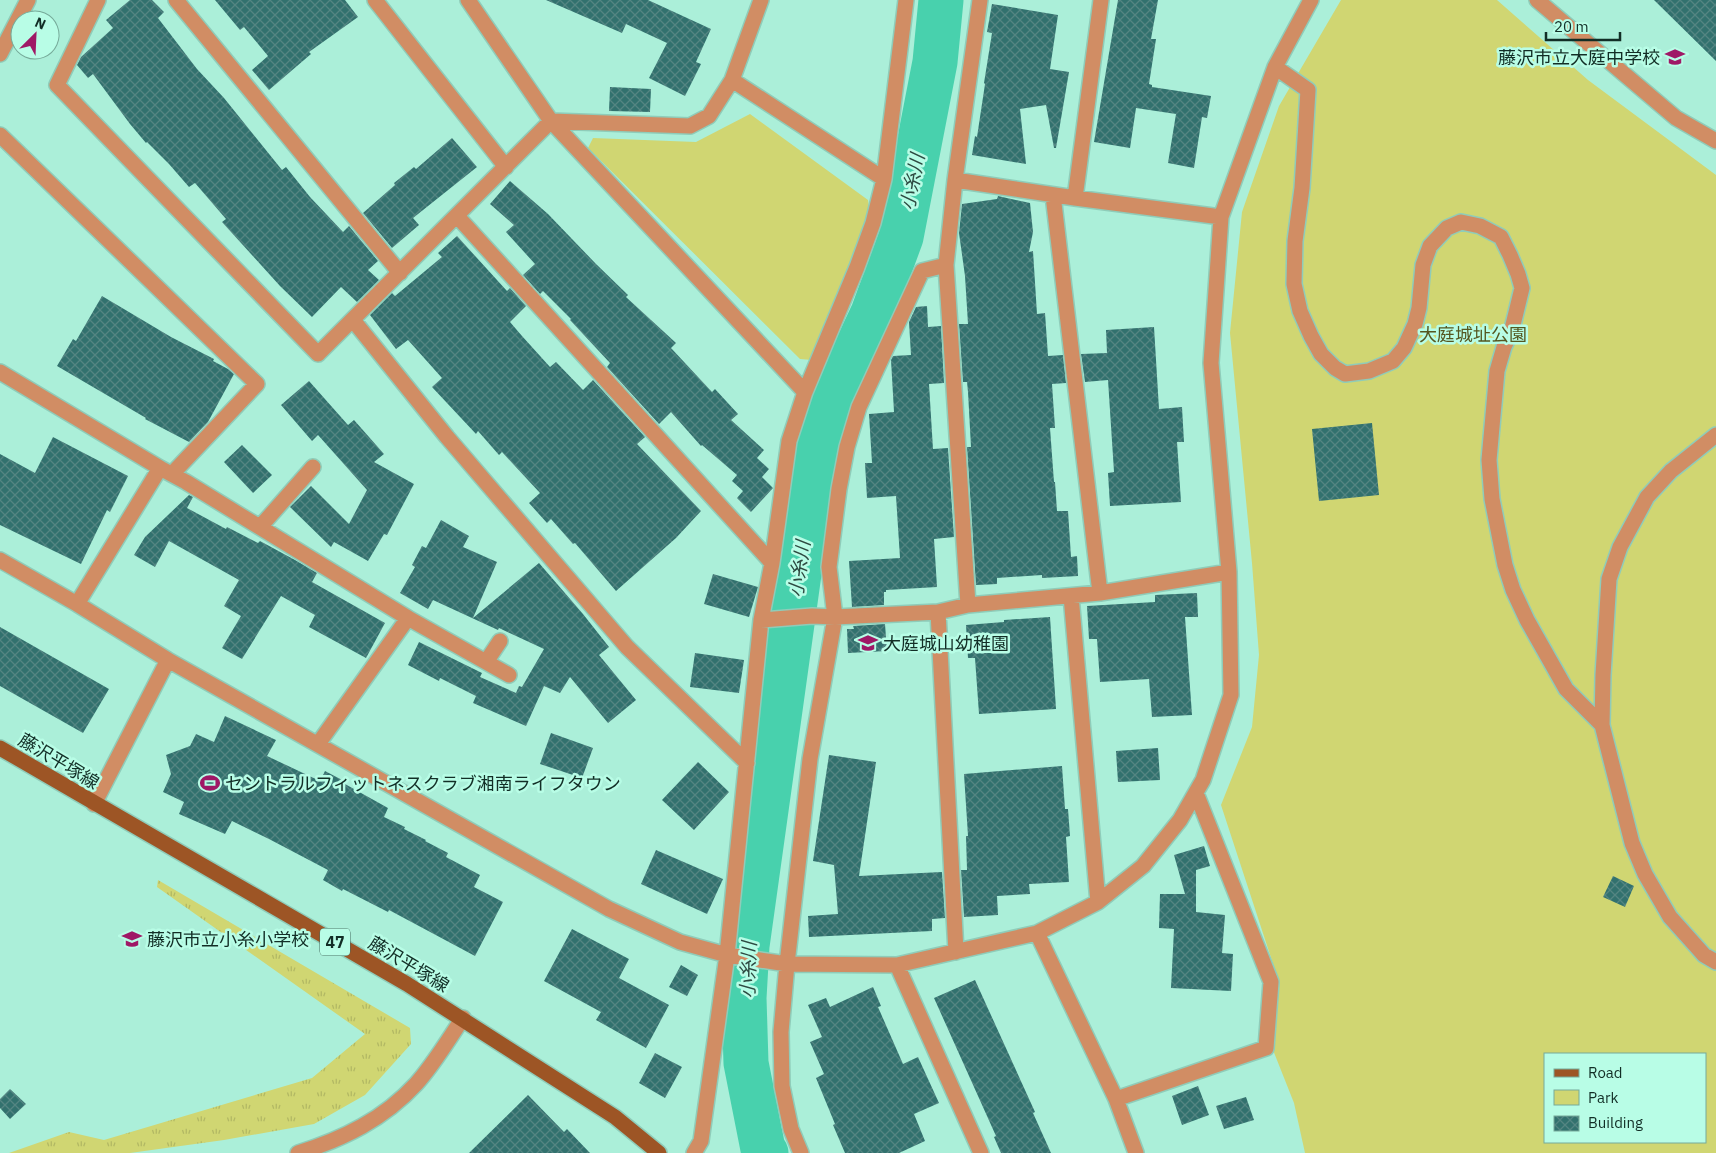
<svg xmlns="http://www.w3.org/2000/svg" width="1716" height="1153" font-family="'IBM Plex Sans','Noto Sans JP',sans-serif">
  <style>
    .grass { fill: url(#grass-tufts) }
    .park { fill: #d0d672; fill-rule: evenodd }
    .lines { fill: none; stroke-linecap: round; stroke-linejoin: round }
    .river { stroke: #48d1ad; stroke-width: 45 }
    .building { fill: url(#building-cross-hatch) }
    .minor-casing { stroke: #8fccb9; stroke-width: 18 }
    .major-casing { stroke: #8fccb9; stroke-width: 18 }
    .minor { stroke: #d18d64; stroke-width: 15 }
    .major { stroke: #9d5525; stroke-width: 15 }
    .labels { text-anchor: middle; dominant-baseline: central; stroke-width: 5; stroke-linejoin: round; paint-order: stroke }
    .shield { fill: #b8fde6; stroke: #446c60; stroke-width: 1 }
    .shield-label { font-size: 16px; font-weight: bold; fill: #122e26 }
    .poi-label { font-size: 18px; fill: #122e26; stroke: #b8fde6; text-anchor: start }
    .park-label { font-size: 18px; fill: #555720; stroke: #b8fde6 }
    .street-label { font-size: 18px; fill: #122e26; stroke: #b8fde6 }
    .water-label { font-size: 19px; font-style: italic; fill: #2d4a41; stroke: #b8fde6 }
  </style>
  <defs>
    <pattern id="grass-tufts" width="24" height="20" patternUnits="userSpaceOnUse" patternTransform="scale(1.25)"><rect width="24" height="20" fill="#d0d672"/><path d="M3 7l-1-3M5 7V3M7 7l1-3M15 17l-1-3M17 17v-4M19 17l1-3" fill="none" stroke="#b2b863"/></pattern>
    <pattern id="building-cross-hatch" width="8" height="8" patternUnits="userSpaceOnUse" patternTransform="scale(1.25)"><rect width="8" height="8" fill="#32716e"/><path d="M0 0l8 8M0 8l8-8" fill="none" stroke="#548582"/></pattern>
  </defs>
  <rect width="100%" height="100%" fill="#abefd9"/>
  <path class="grass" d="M 158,880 L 410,1028 L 411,1044 L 365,1095 L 314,1124 L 224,1140 L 130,1153 L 9,1153 L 69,1132 L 104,1140 L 312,1078 L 365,1034 L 157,887 Z"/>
  <path class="park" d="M 1341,0 L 1497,0 L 1588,80 L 1716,175 L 1716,1153 L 1305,1153 L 1294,1103 L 1273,1050 L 1279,982 L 1221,805 L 1252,727 L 1259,655 L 1252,563 L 1230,333 L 1242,212 L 1279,106 ZM 1545,1054 L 1705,1054 L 1705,1142 L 1545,1142 Z
    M 750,114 L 868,200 L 870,213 L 812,360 L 800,359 L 588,148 L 593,138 L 696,142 Z"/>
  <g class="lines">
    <path class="river" d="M 766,1153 L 763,1149 L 746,1063 L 744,998 L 747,946 L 814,466 L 821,431 L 841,381 L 873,313 L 901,237 L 935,62 L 941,0"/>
  </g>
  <path class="building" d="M 130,0 L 152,0 L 164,12 L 158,18 L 197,69 L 224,98 L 282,170 L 286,167 L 310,197 L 343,232 L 349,226 L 378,261 L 368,270 L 379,280 L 357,302 L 341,287 L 312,317 L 280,286 L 222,222 L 226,219 L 195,183 L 189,187 L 169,164 L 147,142 L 146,143 L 130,124 L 93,74 L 88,78 L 77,65 L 81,57 L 113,28 L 106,20 Z
    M 215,0 L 345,0 L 358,17 L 309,52 L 311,54 L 269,90 L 252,70 L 268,56 L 244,27 L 240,30 Z
    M 546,0 L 648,0 L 711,29 L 696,62 L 701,64 L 685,96 L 649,78 L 667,43 L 626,24 L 622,33 Z
    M 1118,0 L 1158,0 L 1151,39 L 1156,39 L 1149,84 L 1152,85 L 1152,87 L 1211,96 L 1207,118 L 1202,117 L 1194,168 L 1168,163 L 1176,114 L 1136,108 L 1130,148 L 1094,142 Z
    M 1654,0 L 1716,0 L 1716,61 Z
    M 992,4 L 1058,15 L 1050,69 L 1069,72 L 1056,148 L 1054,148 L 1046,105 L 1020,109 L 1026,164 L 972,155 L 975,136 L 977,137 L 985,84 L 984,83 L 992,33 L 987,32 Z
    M 610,87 L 651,89 L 650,112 L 609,111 Z
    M 452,138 L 477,167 L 413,218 L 419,225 L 392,248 L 363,213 L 395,185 L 394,183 L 414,167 L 416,169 Z
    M 510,181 L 548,214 L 596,264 L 628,295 L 626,297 L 676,343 L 671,348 L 712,392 L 715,389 L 738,414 L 731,420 L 764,450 L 757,458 L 769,469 L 762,477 L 773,488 L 751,512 L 737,498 L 743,491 L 732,481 L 737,475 L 702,445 L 701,446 L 671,412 L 659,424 L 607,367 L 610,363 L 570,320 L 571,319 L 543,291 L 540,294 L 523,275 L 535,264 L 506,232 L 514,225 L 490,204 Z
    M 998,196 L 1030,203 L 1033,232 L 1029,252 L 1033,251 L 1037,314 L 1045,313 L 1048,356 L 1063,355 L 1066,383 L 1052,384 L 1055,428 L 1050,428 L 1054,482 L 1055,482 L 1057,511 L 1068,511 L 1071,557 L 1077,556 L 1078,576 L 1042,578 L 1042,575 L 997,578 L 997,584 L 976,585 L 967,447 L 971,447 L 968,392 L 967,382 L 963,382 L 959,324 L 968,324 L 965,276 L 959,233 L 962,204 L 997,199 Z
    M 457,236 L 507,291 L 510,288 L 526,306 L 510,322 L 522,336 L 550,367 L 556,362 L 583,390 L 593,380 L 645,437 L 637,444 L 701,511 L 676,538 L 616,591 L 575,543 L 573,544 L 551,519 L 547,523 L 529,503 L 540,493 L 502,452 L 499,455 L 478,431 L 476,434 L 432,387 L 442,378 L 408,340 L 396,349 L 370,315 L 392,293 L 395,296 L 442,257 L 438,253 Z
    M 102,296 L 171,337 L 214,359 L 213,361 L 228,369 L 234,374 L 208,422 L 189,442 L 145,419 L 146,418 L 57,366 L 73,339 L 76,341 Z
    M 927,306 L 928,327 L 941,326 L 944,383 L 929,384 L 933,449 L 948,448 L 954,537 L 934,539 L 937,587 L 886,590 L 886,592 L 884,592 L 884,605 L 852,607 L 849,561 L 900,558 L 896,496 L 867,498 L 865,463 L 872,463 L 869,414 L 894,412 L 891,360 L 893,356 L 911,355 L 909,322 L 916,307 Z
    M 1154,327 L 1159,409 L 1182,407 L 1184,442 L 1177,442 L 1181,502 L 1110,506 L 1108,473 L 1114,472 L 1108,380 L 1085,382 L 1081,354 L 1107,353 L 1106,330 Z
    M 309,381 L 348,425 L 354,420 L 384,454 L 374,462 L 414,484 L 387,535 L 384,534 L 368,561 L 334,542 L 331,547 L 290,507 L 311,486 L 349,524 L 367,490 L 318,435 L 312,441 L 281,405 Z
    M 1372,423 L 1379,495 L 1319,501 L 1312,429 Z
    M 53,437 L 128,476 L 110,512 L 107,510 L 81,564 L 0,525 L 0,454 L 35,473 Z
    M 242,445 L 272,475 L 253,493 L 224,462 Z
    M 189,495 L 193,497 L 187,508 L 226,529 L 227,527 L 258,543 L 260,541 L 295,560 L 317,573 L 312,582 L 385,623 L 366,658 L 309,627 L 315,615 L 281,596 L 242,659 L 222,648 L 241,616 L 224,606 L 239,580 L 169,541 L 155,567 L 134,555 L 145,537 Z
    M 441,520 L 469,536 L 463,547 L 497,562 L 473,618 L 539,563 L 583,614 L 609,647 L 599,655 L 636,700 L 608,723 L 570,677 L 560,693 L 544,686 L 526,726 L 473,703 L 476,696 L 440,678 L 439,681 L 408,665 L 419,642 L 482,673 L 480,677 L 516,693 L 519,686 L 522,687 L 544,649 L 499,628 L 498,630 L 433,600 L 428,609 L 400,593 L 415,567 L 412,565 L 422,546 L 426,548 Z
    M 713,574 L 758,587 L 749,617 L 704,604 Z
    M 1197,593 L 1198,617 L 1185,617 L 1192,715 L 1152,717 L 1149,679 L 1100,682 L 1097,639 L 1089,639 L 1087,606 L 1155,602 L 1155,595 Z
    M 1050,617 L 1056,709 L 979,714 L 975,658 L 968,658 L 966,625 L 1004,622 L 1004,620 Z
    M 885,624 L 887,651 L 848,653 L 847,629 L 854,629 L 853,626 Z
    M 0,627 L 109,689 L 83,733 L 0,686 Z
    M 695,653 L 744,660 L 739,693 L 690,687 Z
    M 225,716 L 276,740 L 267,756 L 320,781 L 325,771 L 346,782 L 345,784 L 388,808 L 384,817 L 405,827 L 404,829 L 426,840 L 425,841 L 448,853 L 446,857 L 480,875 L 474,887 L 503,902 L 475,956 L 389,910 L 388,912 L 343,889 L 342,891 L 323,880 L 328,870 L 269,839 L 232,821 L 225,834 L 179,814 L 184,802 L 163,792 L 171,774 L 166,755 L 190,746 L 196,734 L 214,742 Z
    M 551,733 L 593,748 L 582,778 L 540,764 Z
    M 1158,748 L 1160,780 L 1118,782 L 1116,751 Z
    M 829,755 L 876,762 L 859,876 L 942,872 L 945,918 L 932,919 L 932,931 L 809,937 L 808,916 L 838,914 L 834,865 L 813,861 Z
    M 698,762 L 729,792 L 694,830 L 662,800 Z
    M 1062,766 L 1065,809 L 1068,809 L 1070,836 L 1066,837 L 1069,882 L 1029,884 L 1030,894 L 997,896 L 998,915 L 964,917 L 961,870 L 967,870 L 966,836 L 968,836 L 964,774 Z
    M 1204,846 L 1210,866 L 1196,870 L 1196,912 L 1225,915 L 1222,953 L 1233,954 L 1231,991 L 1171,988 L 1174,929 L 1159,928 L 1160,894 L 1185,894 L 1174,855 Z
    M 656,850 L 723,879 L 707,914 L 641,884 Z
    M 1613,876 L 1634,886 L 1625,907 L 1603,897 Z
    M 572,929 L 629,959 L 619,978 L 669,1005 L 646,1048 L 596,1020 L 601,1012 L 544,981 Z
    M 681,965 L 698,975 L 687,996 L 669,987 Z
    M 975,980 L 1035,1112 L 1033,1113 L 1051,1153 L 1001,1153 L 994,1137 L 996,1136 L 934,998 Z
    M 873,987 L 881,1006 L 878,1007 L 903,1064 L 918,1057 L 939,1103 L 914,1114 L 925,1141 L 899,1153 L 845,1153 L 833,1125 L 835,1124 L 816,1078 L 824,1074 L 810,1042 L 822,1037 L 808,1005 L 826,998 L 830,1007 Z
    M 655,1053 L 682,1067 L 665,1098 L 639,1083 Z
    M 1198,1086 L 1209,1115 L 1182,1125 L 1172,1096 Z
    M 10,1089 L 26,1104 L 10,1119 L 0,1108 L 0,1099 Z
    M 528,1095 L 564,1132 L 567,1129 L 590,1153 L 469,1153 Z
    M 1246,1097 L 1254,1120 L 1224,1129 L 1216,1106 Z"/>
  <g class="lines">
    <defs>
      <path id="minor" d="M 98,0 L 57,85 L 318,354 L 551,121 L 690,126 L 709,116 L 732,80 L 761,0
        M 176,0 L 400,273
        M 375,0 L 506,167
        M 468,0 L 551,121 L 805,392
        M 1537,0 L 1676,118 L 1716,141
        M 0,54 L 28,0
        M 1275,67 L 1308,90 L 1302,188 L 1295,241 L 1294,284 L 1300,311 L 1311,336 L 1321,354 L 1335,368 L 1345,374 L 1369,371 L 1393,361 L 1404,348 L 1415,324 L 1419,308 L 1423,265 L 1430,246 L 1447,228 L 1461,222 L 1480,226 L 1501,237 L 1510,255 L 1518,274 L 1522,288 L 1512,329 L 1504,347 L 1497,371 L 1489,460 L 1492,499 L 1505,565 L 1513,590 L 1527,620 L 1566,689 L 1602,725
        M 732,80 L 884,179
        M 0,135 L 257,384 L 172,474
        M 955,180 L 1075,198 L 1221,217
        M 1053,195 L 1100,593
        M 1075,198 L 1101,0
        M 457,216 L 772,563
        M 946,265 L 968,605
        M 353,320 L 447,437 L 627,647 L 747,763
        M 0,372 L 160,468 L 186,482 L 408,618 L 318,744
        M 1716,435 L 1671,471 L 1647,497 L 1620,547 L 1609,579 L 1603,675 L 1602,725 L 1632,843 L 1645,874 L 1670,917 L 1696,946 L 1704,955 L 1716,962
        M 260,527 L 313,467
        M 0,560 L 77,604 L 168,660 L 609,909 L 680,942 L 727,955 L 787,964 L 897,965 L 1037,933 L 1098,902 L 1143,866 L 1180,820 L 1203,780 L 1231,695 L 1229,572 L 1211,363 L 1221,217 L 1275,67 L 1311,0
        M 1071,596 L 1098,902
        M 77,604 L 160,468
        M 938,612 L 956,952
        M 408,618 L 509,675
        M 761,620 L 812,616 L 835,617 L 938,612 L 968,605 L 1100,593 L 1229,572
        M 486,662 L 500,641
        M 94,804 L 168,660
        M 1037,933 L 1116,1099 L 1136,1153
        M 897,965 L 981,1153
        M 1116,1099 L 1266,1048 L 1271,982 L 1196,793
        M 298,1153 C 343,1139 384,1119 416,1084 C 434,1064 448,1040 463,1018
        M 694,1153 L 701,1141 L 727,955 L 761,620 L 772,563 L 789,441 L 805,392 L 857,267 L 873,223 L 884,179 L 906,0
        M 801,1153 L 791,1129 L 782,1086 L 781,1032 L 787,964 L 810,759 L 835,617 L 829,567 L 839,489 L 847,447 L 859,407 L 922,271 L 946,265 L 955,180 L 980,0"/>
      <path id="major" d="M 0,748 L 407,984 L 615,1117 L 659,1153"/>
    </defs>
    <use href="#minor" class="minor-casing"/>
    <use href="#major" class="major-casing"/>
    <use href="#minor" class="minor"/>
    <use href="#major" class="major"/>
  </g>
  <defs>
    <symbol id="school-bare" viewBox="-9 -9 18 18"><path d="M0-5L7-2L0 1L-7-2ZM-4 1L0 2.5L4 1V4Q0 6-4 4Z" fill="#9f1866" stroke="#b8fde6" stroke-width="2.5" paint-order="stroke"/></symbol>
    <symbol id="stadium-bare" viewBox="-9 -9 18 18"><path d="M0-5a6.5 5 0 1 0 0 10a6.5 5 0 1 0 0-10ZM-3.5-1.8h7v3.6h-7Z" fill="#9f1866" stroke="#b8fde6" stroke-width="2.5" paint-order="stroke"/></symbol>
  </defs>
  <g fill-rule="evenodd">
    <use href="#school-bare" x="1661" y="43" width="28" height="28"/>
    <use href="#school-bare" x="854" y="629" width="28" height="28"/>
    <use href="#stadium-bare" x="196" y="769" width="28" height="28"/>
    <use href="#school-bare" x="118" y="925" width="28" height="28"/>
  </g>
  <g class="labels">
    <rect class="shield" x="320" y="928.5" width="30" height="27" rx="4"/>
    <g class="shield-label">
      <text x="335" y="942">47</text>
    </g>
    <g class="poi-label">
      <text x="1660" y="57" text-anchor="end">藤沢市立大庭中学校</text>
      <text x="883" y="643">大庭城山幼稚園</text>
      <text x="225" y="783">セントラルフィットネスクラブ湘南ライフタウン</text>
      <text x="147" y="939">藤沢市立小糸小学校</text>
    </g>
    <g class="park-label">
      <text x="1473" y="334">大庭城址公園</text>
    </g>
    <g class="street-label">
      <text transform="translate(59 761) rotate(31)">藤沢平塚線</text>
      <text transform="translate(409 964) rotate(31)">藤沢平塚線</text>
    </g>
    <g class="water-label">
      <text transform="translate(912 182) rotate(-79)">小糸川</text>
      <text transform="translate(799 569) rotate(-82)">小糸川</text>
      <text transform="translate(748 970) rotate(-88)">小糸川</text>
    </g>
  </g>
  <rect x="1544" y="1053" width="162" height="90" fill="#b8fde6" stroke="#76aa99"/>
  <rect x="1554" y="1069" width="25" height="8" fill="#9d5525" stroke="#76aa99"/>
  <text x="1588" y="1078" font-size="15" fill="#122e26">Road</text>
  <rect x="1554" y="1090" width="25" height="15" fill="#d0d672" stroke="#76aa99"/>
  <text x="1588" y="1103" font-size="15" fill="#122e26">Park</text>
  <rect x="1554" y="1116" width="25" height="15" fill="url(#building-cross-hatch)" stroke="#76aa99"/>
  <text x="1588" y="1128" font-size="15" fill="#122e26">Building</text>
  <g transform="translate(35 35) rotate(24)"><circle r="24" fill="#b8fde6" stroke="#76aa99"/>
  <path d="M0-4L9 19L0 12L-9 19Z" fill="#9f1866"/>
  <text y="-8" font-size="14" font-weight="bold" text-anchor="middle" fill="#122e26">N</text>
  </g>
  <path d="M1546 32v8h74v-8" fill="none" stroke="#122e26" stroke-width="2.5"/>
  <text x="1554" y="32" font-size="15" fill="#122e26" stroke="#b8fde6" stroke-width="4" paint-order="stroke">20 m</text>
</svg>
